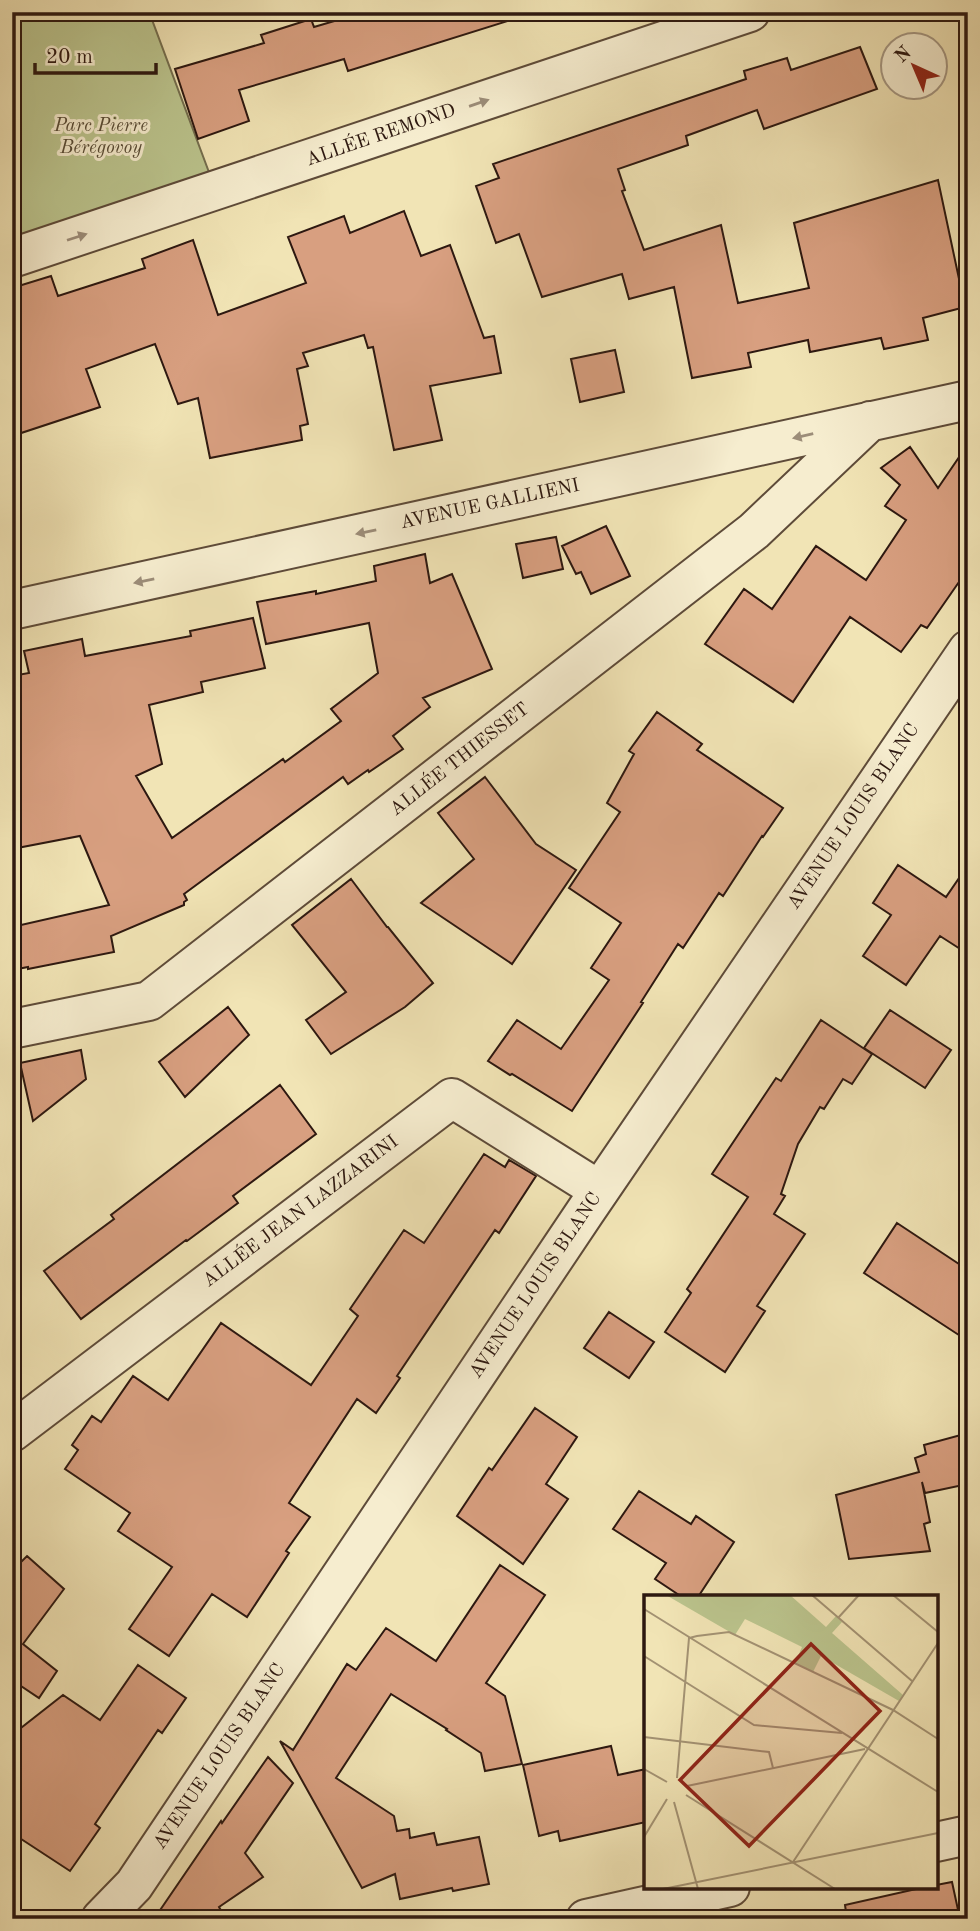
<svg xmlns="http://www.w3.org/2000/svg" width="980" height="1931" font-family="'Old Standard TT',serif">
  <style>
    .green { fill: #bbc48d; stroke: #746e4e; stroke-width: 2 }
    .building { fill: #d89f80; stroke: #2d1810; stroke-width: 2 }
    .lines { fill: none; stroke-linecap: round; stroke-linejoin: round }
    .minor-casing { stroke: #5e4b39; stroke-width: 42 }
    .minor { stroke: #f6edcf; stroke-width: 38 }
    .oneway { fill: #9c8d79 }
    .labels { text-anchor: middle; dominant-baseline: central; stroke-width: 6; stroke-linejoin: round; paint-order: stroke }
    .park-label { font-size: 19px; font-style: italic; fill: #584c36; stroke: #f6edcf }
    .street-label { font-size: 19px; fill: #2d1810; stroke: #f6edcf }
    .inset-road { fill: none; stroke: #a39273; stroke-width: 2 }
    .view { fill: #8f2418; fill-opacity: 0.15; stroke: #8f2418; stroke-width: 3.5 }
    .inset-edge { fill: none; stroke: #2d1810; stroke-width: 3.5 }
  </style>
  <rect width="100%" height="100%" fill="#f1e4b5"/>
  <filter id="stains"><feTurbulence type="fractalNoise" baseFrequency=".00286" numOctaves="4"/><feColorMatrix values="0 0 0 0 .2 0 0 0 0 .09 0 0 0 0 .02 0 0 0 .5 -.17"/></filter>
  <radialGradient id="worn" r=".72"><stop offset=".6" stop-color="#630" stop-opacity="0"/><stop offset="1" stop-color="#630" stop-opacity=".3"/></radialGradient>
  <path class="green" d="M 12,12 L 165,12 L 151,17 L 216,191 L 12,248 Z"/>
  <path class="building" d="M 365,12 L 512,12 L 514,19 L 348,71 L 344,59 L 239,90 L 249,121 L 198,139 L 175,69 L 264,43 L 261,35 L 311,19 L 314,27 Z
    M 860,47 L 877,89 L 764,129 L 757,110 L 686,136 L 688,145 L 618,169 L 625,190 L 622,191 L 644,250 L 721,225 L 738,303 L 809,288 L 794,223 L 938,180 L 965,307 L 923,318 L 928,340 L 884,349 L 881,338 L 810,352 L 808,340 L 748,353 L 751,367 L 692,378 L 674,287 L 629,299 L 622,274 L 542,297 L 519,234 L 496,243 L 476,186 L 499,178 L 493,164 L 746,79 L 744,71 L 787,58 L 791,70 Z
    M 404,211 L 421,256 L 450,245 L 484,338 L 494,336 L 501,373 L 430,386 L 442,440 L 394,450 L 373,347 L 368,348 L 364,335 L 303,353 L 308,366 L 297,369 L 308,424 L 300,426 L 302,440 L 210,458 L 198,398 L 178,404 L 155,344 L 86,369 L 100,407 L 12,436 L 12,288 L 51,276 L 58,296 L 145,268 L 142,259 L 193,240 L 218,315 L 306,283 L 288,237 L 344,216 L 350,233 Z
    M 615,350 L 624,392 L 580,402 L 571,359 Z
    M 968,444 L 968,569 L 927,628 L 921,625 L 901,652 L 850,617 L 793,702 L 705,644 L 744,589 L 772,609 L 816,546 L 866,580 L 906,520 L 885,506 L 900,485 L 881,468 L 910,447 L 938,488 Z
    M 606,526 L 630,576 L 591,594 L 581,572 L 576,574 L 562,546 Z
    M 556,537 L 563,569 L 523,578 L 516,544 Z
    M 425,554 L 430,583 L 452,574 L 492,669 L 423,698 L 430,707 L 393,736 L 403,749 L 369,772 L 368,770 L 348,784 L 343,777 L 184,894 L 187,900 L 184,902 L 184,905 L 111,936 L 114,952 L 28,969 L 28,967 L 12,970 L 12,927 L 109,905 L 80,836 L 12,849 L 12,676 L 29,673 L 24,651 L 82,639 L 85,656 L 191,636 L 190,631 L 253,618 L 265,668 L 201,682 L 203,692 L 149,705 L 162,764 L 136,776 L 172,838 L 283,759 L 285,762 L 341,721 L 331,709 L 378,673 L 369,623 L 266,644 L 257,602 L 316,591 L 316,594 L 376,581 L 374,566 Z
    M 657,712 L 702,744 L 697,750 L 783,808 L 763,837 L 762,836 L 723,896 L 719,893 L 683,948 L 678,944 L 641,1002 L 643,1003 L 572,1111 L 512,1074 L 510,1075 L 488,1061 L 517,1020 L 561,1049 L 609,980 L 591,968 L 621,923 L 569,888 L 620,812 L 607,803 L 634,754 L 629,751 Z
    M 485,777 L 536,844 L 576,870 L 512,964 L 421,903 L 474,859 L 438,813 Z
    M 898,865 L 946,897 L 968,865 L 968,954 L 940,936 L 906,985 L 863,956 L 891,915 L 873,903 Z
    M 351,879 L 387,927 L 388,927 L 433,983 L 405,1007 L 331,1054 L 306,1020 L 346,992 L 292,925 Z
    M 228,1007 L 249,1035 L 185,1097 L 159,1062 Z
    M 890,1010 L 951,1050 L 925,1088 L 864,1048 Z
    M 821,1020 L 872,1054 L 852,1084 L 843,1079 L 824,1109 L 820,1107 L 798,1144 L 781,1194 L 785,1196 L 774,1214 L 805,1234 L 757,1306 L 765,1311 L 725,1372 L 665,1332 L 691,1293 L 687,1289 L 748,1197 L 712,1174 L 776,1078 L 781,1081 Z
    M 81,1050 L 86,1079 L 33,1121 L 20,1063 Z
    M 280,1085 L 316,1134 L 233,1196 L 238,1203 L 187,1241 L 186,1240 L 81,1319 L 44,1271 L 114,1219 L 111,1215 Z
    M 484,1154 L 505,1167 L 509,1160 L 536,1176 L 499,1233 L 495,1230 L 397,1376 L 400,1378 L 376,1413 L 357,1399 L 289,1503 L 310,1517 L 286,1551 L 289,1553 L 247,1617 L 212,1594 L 169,1656 L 129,1629 L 172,1567 L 118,1531 L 130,1513 L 65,1469 L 78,1450 L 72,1445 L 92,1416 L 101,1422 L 133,1376 L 168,1400 L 221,1323 L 311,1385 L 358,1316 L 350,1309 L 404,1230 L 424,1243 Z
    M 897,1223 L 968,1270 L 968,1341 L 864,1273 Z
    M 609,1312 L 654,1342 L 629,1378 L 584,1348 Z
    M 535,1408 L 577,1437 L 546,1484 L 568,1499 L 523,1564 L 457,1516 L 489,1468 L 492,1470 Z
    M 968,1433 L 968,1484 L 925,1493 L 922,1482 L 930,1522 L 924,1524 L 930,1551 L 849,1559 L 836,1495 L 919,1472 L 915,1458 L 926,1454 L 924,1445 Z
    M 639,1491 L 691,1524 L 696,1516 L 734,1542 L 698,1597 L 682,1597 L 655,1579 L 666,1563 L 613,1529 Z
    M 27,1556 L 64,1589 L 23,1644 L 57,1671 L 39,1698 L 12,1680 L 12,1571 Z
    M 500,1565 L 545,1595 L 486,1683 L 505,1696 L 522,1764 L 485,1771 L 481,1753 L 446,1730 L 447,1729 L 391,1694 L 336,1778 L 394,1816 L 397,1831 L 409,1829 L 410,1838 L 434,1833 L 437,1845 L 479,1837 L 489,1884 L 453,1891 L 452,1888 L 400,1899 L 395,1874 L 362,1888 L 280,1741 L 293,1750 L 347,1664 L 356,1670 L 386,1628 L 436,1661 Z
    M 138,1665 L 186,1698 L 162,1733 L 158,1730 L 95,1824 L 100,1828 L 70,1871 L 12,1833 L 12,1735 L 63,1695 L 100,1720 Z
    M 611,1746 L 618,1775 L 646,1769 L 646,1822 L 560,1841 L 558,1831 L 539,1836 L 523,1765 Z
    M 268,1757 L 293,1783 L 245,1853 L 263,1877 L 219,1907 L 226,1919 L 154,1919 L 221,1821 L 222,1823 Z
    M 952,1882 L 960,1919 L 847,1919 L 845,1905 L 925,1887 L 936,1887 L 936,1885 Z"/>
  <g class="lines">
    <defs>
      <path id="minor" d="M 12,258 L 750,12
        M 12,610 L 968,400
        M 12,1029 L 149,1001 L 754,531 L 870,421
        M 12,1432 L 452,1098 L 599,1190
        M 936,1842 L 968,1835
        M 101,1919 L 134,1885 L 585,1212 L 968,650
        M 586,1919 L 730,1887"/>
    </defs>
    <use href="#minor" class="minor-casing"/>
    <use href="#minor" class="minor"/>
  </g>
  <defs><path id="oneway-solid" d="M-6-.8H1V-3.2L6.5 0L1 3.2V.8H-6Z" transform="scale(1.75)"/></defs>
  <g class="oneway">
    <use href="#oneway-solid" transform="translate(479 103) rotate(-19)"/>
    <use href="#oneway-solid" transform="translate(77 237) rotate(-18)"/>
    <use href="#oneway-solid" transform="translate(803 436) rotate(167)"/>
    <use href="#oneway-solid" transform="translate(366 532) rotate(168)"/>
    <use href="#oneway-solid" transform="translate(144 581) rotate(168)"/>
  </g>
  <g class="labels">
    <g class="park-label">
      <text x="101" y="126">Parc Pierre<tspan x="101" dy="22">Bérégovoy</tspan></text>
    </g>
    <g class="street-label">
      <text transform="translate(381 136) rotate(-19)">ALLÉE REMOND</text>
      <text transform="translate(490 505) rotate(-12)">AVENUE GALLIENI</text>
      <text transform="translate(460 760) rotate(-38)">ALLÉE THIESSET</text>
      <text transform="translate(854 817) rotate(-56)">AVENUE LOUIS BLANC</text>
      <text transform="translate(301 1212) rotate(-37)">ALLÉE JEAN LAZZARINI</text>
      <text transform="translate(536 1286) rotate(-56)">AVENUE LOUIS BLANC</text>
      <text transform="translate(220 1757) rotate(-56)">AVENUE LOUIS BLANC</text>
    </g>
  </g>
  <g transform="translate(644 1595)">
    <rect width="294" height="294" fill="#f1e4b5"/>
    <path d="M 22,0 L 146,0 L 182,32 L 192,21 L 198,27 L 188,38 L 259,100 L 255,106 L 177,61 L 169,77 L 151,68 L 158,52 L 101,24 L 91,40 Z" fill="#bbc48d"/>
    <path class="inset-road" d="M 168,0 L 268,86M 249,0 L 294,37M 0,14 L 294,197M 194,23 L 215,0M 0,61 L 110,130 L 198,138M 0,142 L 125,157 L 129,173M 0,174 L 23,187M 33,183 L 45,43 L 53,41 L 85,37 L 249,115 L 294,144M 43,191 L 221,154M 42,200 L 191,294M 30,207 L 54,294M 0,242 L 23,204M 149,267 L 294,48M 19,294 L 294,238"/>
    <path class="view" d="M 167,49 L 236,116 L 105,251 L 36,185 Z"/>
    <rect width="294" height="294" class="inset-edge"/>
  </g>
  <rect width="980" height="1931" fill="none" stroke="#f1e4b5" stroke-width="42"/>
  <rect x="14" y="14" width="952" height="1903" fill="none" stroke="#2d1810" stroke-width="3.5"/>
  <rect x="21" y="21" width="938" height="1889" fill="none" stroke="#2d1810" stroke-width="2"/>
  <g transform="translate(914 66) rotate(316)"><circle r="33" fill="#f6edcf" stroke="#a69883" stroke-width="2"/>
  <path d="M0-5L12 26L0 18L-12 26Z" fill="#8f2418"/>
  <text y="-10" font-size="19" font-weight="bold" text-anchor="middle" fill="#2d1810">N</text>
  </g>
  <path d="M35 63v10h121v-10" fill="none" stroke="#2d1810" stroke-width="3.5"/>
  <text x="46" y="63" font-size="21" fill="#2d1810" stroke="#f6edcf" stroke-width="5" paint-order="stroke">20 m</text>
  <rect width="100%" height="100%" filter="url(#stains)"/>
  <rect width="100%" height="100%" fill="url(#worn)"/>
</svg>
